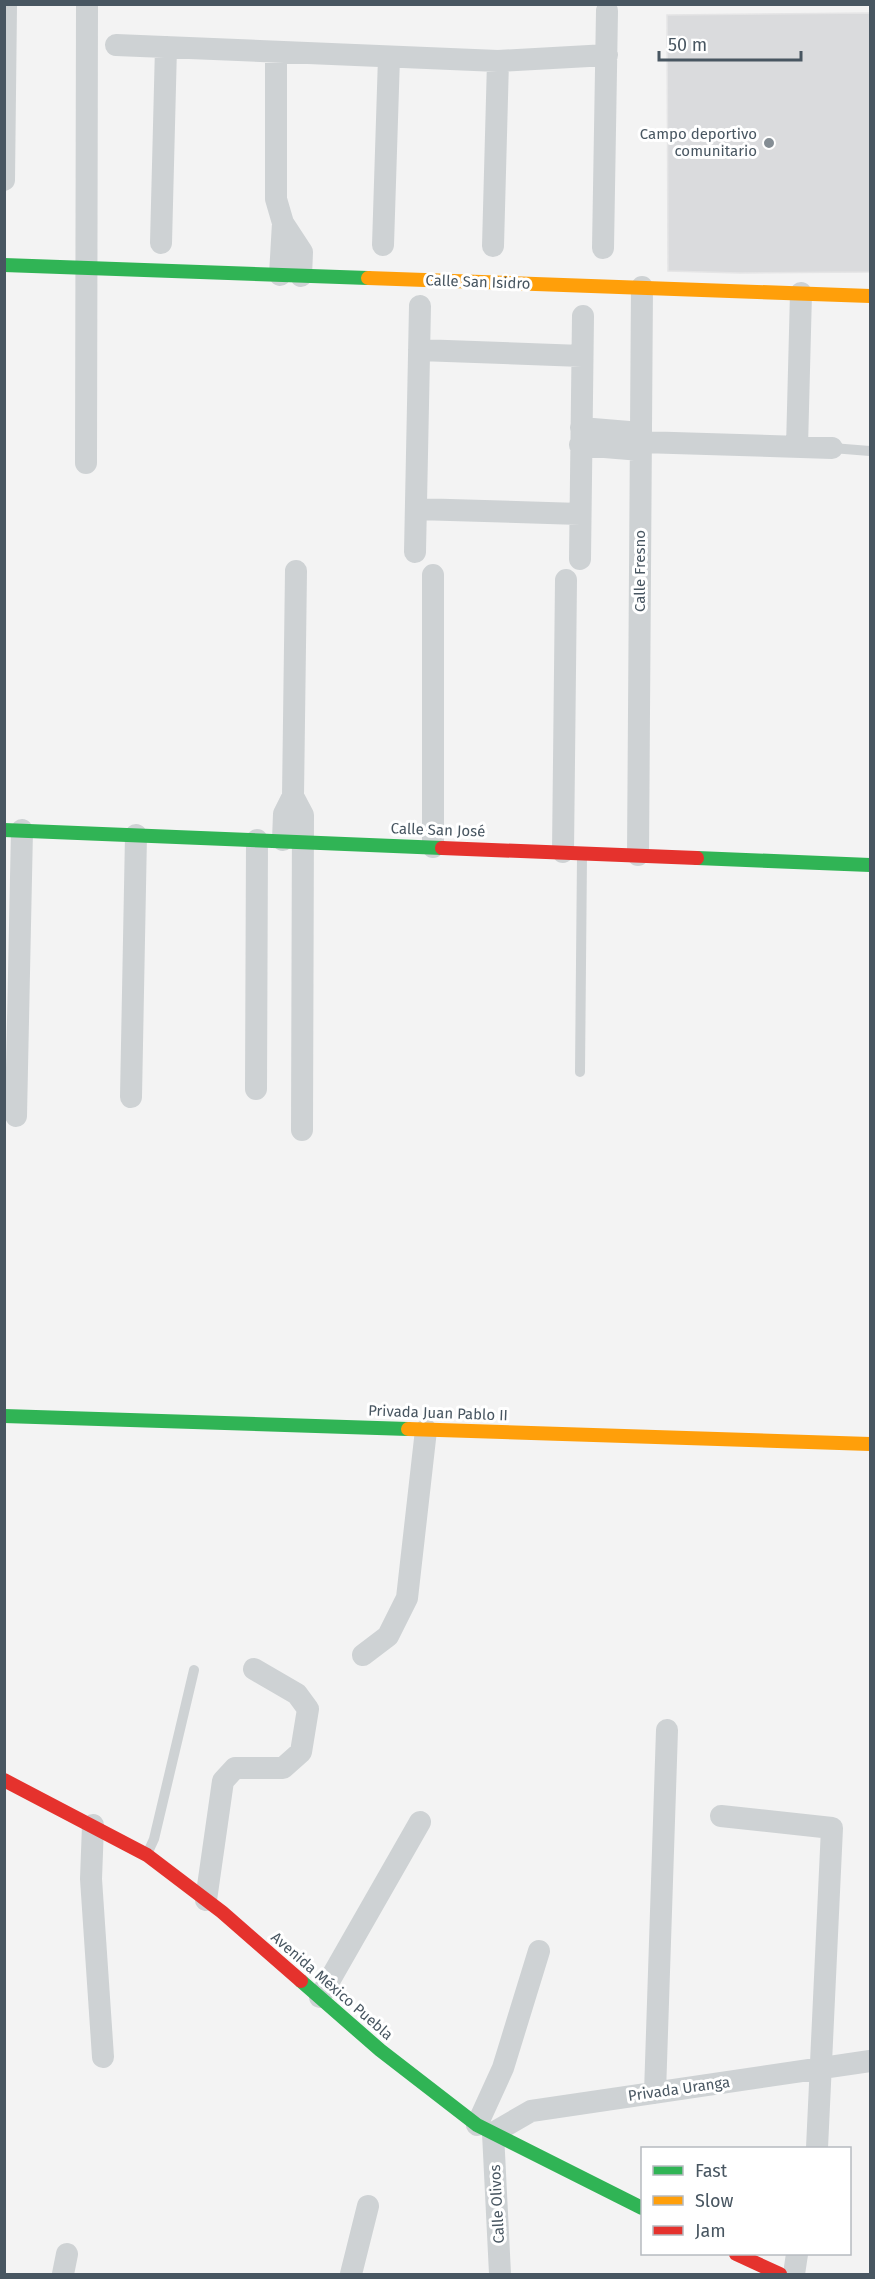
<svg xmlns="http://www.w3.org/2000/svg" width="875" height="2279" font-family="'Fira Sans',sans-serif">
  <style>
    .building { fill: #dadbdd; stroke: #e5e5e6; stroke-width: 1.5 }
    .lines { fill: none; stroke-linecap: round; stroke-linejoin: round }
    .lane { stroke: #ced2d4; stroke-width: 10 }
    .street { stroke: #ced2d4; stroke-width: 22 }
    .fast { stroke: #30b455; stroke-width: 14 }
    .slow { stroke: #ff9f0a; stroke-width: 14 }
    .jam { stroke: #e5322d; stroke-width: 14 }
    .poi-dot { fill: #848d94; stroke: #fff; stroke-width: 2 }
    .labels { text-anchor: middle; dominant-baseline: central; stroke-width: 6; stroke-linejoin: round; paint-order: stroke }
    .poi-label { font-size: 15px; fill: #485661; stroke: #fff; text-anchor: end }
    .street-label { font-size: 15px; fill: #485661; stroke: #fff }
  </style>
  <rect width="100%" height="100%" fill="#f3f3f3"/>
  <path class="building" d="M 870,13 L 870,272 L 740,273 L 668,271 L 667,15 Z"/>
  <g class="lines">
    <path class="lane" d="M 832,448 L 870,451
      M 580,1072 L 582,856
      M 148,1852 L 154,1839 L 194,1670"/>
    <path class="street" d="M 116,45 L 498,61 L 607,55
      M 276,52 L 276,199 L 283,223 L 302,252 L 301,276
      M 4,180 L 6,6
      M 161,243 L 166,47
      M 383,245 L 389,57
      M 493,246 L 498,61
      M 603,248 L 607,11
      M 280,275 L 283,223
      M 419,350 L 582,356
      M 581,428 L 641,433
      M 641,442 L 832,448
      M 580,445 L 641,450
      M 797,447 L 801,293
      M 86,463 L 87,4
      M 416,509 L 580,514
      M 415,552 L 420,306
      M 580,559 L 583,316
      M 293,796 L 303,815 L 302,1130
      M 283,840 L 284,814 L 293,796 L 296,571
      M 433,847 L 433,575
      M 563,852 L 566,580
      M 638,855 L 642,287
      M 256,1089 L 257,840
      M 131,1097 L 136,835
      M 16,1116 L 22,830
      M 363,1655 L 388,1636 L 407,1598 L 426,1430
      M 721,1816 L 832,1828 L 817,2148
      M 93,1825 L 91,1879 L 103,2057
      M 206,1900 L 223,1781 L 235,1768 L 283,1768 L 301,1752 L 308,1709 L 297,1694 L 254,1669
      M 320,1997 L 420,1822
      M 655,2093 L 667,1730
      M 477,2125 L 503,2068 L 539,1951
      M 63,2274 L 67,2254
      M 351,2274 L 368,2206
      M 500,2274 L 493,2133 L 531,2111 L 870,2061
      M 794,2274 L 797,2254"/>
    <path class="fast" d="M 4,265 L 368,278
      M 4,830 L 442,848
      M 697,858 L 870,865
      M 4,1416 L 408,1429
      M 301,1981 L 380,2050 L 477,2125 L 642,2208"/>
    <path class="slow" d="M 368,278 L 870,296
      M 408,1429 L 870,1444"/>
    <path class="jam" d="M 442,848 L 697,858
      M 4,1780 L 147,1855 L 222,1912 L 301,1981
      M 736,2254 L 780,2274"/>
  </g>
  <circle class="poi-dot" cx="769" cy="143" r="6"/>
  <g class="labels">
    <g class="poi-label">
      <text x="757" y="134">Campo deportivo<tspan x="757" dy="17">comunitario</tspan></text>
    </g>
    <g class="street-label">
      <text transform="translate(478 282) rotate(2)">Calle San Isidro</text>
      <text transform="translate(640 571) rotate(-90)">Calle Fresno</text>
      <text transform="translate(438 830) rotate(2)">Calle San José</text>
      <text transform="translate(438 1413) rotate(2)">Privada Juan Pablo II</text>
      <text transform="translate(332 1986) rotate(41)">Avenida México Puebla</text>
      <text transform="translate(679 2089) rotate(-8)">Privada Uranga</text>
      <text transform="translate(497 2204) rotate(-93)">Calle Olivos</text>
    </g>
  </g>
  <rect width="875" height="2279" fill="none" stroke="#485661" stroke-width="12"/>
  <rect x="641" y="2147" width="210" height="108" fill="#ffffff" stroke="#b6bbc0" stroke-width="1.5"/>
  <rect x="653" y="2166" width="30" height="9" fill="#30b455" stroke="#b6bbc0" stroke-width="1.5"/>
  <text x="695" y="2177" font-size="18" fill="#485661">Fast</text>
  <rect x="653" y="2196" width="30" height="9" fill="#ff9f0a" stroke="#b6bbc0" stroke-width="1.5"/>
  <text x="695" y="2207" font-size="18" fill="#485661">Slow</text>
  <rect x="653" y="2226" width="30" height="9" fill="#e5322d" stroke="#b6bbc0" stroke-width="1.5"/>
  <text x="695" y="2237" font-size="18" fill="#485661">Jam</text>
  <path d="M659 51v9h142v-9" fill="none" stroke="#485661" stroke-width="3"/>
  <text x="668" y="51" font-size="18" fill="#485661" stroke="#ffffff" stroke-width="4.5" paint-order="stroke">50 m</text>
</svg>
